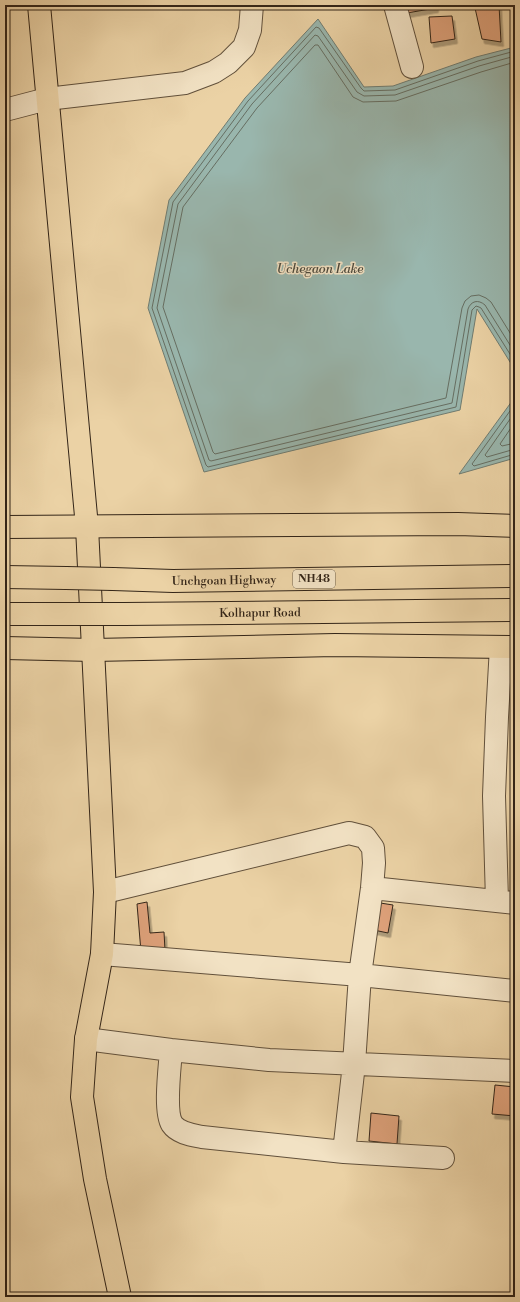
<svg xmlns="http://www.w3.org/2000/svg" width="520" height="1302" font-family="'Libre Bodoni',serif">
  <style>
    .water { fill: #99b6ad; stroke: #707c71 }
    .lines { fill: none; stroke-linecap: round; stroke-linejoin: round }
    .shore { stroke: #666e62; stroke-width: 1 }
    .building { fill: #dea17a; stroke: #332518; filter: url(#shadow) }
    .minor-casing { stroke: #61503b; stroke-width: 24 }
    .major-casing { stroke: #332518; stroke-width: 24 }
    .highway-casing { stroke: #332518; stroke-width: 24 }
    .minor { stroke: #f2e2c4; stroke-width: 22 }
    .major { stroke: #ebd2a5; stroke-width: 22 }
    .highway { stroke: #ebd2a5; stroke-width: 22 }
    .highway-bridge-casing { stroke: #332518; stroke-width: 24; stroke-linecap: butt }
    .highway-bridge { stroke: #ebd2a5; stroke-width: 22 }
    .labels { text-anchor: middle; dominant-baseline: central; stroke-width: 3; stroke-linejoin: round; paint-order: stroke }
    .shield { fill: #f2e2c4; stroke: #6c5e4c; stroke-width: 1 }
    .shield-label { font-size: 11px; font-weight: bold; fill: #332518 }
    .street-label { font-size: 12px; fill: #332518; stroke: #f2e2c4 }
    .water-label { font-size: 13px; font-style: italic; fill: #4c493d; stroke: #f2e2c4 }
  </style>
  <defs>
    <filter id="shadow"><feDropShadow dx="2.5" dy="4.5" stdDeviation="0" flood-color="#0004"/></filter>
  </defs>
  <rect width="100%" height="100%" fill="#ebd2a5"/>
  <filter id="stains"><feTurbulence type="fractalNoise" baseFrequency=".005" numOctaves="4"/><feColorMatrix values="0 0 0 0 .2 0 0 0 0 .09 0 0 0 0 .02 0 0 0 .5 -.17"/></filter>
  <radialGradient id="worn" r=".72"><stop offset=".6" stop-color="#630" stop-opacity="0"/><stop offset="1" stop-color="#630" stop-opacity=".3"/></radialGradient>
  <path class="water" d="M 318,19 L 364,87 L 393,86 L 476,57 L 515,47 L 515,370 L 477,309 L 460,410 L 204,472 L 148,308 L 169,200 L 245,98 Z
    M 515,397 L 515,458 L 459,474 Z"/>
  <g class="lines">
    <path class="shore" d="M 515,51 L 478,61 L 395,90 L 364,91 L 361,88 L 319,28 L 316,27 L 248,101 L 173,202 L 152,308 L 206,465 L 208,467 L 456,407 L 472,310 L 476,306 L 479,307 L 481,308 L 515,362
      M 515,56 L 479,66 L 395,95 L 364,96 L 357,92 L 318,36 L 315,35 L 252,104 L 178,204 L 157,308 L 209,460 L 211,461 L 452,403 L 468,309 C 471,301 478,299 485,305 L 515,353
      M 515,62 L 481,72 L 396,101 L 363,102 L 353,97 L 318,45 L 315,45 L 257,108 L 183,207 L 163,307 L 213,452 L 215,454 L 446,398 L 462,308 L 465,301 L 471,296 L 479,295 L 486,298 L 491,302 L 515,341
      M 515,404 L 472,464 L 474,466 L 515,454
      M 515,412 L 485,455 L 487,457 L 515,449
      M 515,422 L 500,444 L 502,446 L 515,443"/>
  </g>
  <path class="building" d="M 399,5 L 436,5 L 436,8 L 401,14 Z
    M 499,5 L 501,42 L 482,39 L 475,8 Z
    M 452,16 L 455,39 L 431,43 L 429,17 Z
    M 147,902 L 150,933 L 164,932 L 165,950 L 141,952 L 137,904 Z
    M 374,902 L 393,905 L 388,933 L 369,929 Z
    M 495,1085 L 515,1087 L 515,1116 L 492,1114 Z
    M 371,1113 L 399,1116 L 397,1144 L 369,1141 Z"/>
  <g class="lines">
    <defs>
      <path id="minor" d="M 395,5 L 412,67
        M 5,110 L 47,99 L 185,83 L 214,72 L 228,63 L 244,47 L 250,30 L 252,5
        M 372,888 L 515,903
        M 105,892 L 349,833 L 365,837 L 373,848 L 374,863 L 372,888 L 360,975 L 354,1064 L 344,1152
        M 497,901 L 494,796 L 497,717 L 501,647
        M 102,954 L 360,975 L 515,991
        M 86,1039 L 171,1050 L 269,1060 L 515,1071
        M 171,1050 C 170,1066 164,1111 172,1124 C 178,1133 192,1135 202,1137 L 344,1152 L 443,1158"/>
      <path id="major" d="M 39,5 L 87,527 L 105,892 L 102,954 L 86,1039 L 82,1097 L 95,1179 L 120,1297"/>
      <g id="highway">
        <path d="M 5,527 L 458,524 L 515,526"/>
        <path d="M 5,577 L 66,578"/>
        <path id="s1" d="M 113,579 L 173,581 L 515,576"/>
        <path d="M 5,614 L 72,614"/>
        <path id="s2" d="M 124,614 L 515,610"/>
        <path d="M 5,648 L 93,650 L 335,645 L 515,647"/>
      </g>
    </defs>
    <use href="#minor" class="minor-casing"/>
    <use href="#major" class="major-casing"/>
    <use href="#highway" class="highway-casing"/>
    <use href="#minor" class="minor"/>
    <use href="#major" class="major"/>
    <use href="#highway" class="highway"/>
    <defs>
      <path id="highway-bridge" d="M 66,578 L 113,579
        M 72,614 L 124,614"/>
    </defs>
    <use href="#highway-bridge" class="highway-bridge-casing"/>
    <use href="#highway-bridge" class="highway-bridge"/>
  </g>
  <g class="labels">
    <rect class="shield" x="293" y="570" width="42" height="18" rx="3"/>
    <g class="shield-label">
      <text x="314" y="579">NH48</text>
    </g>
    <g class="street-label">
      <text stroke="none"><textPath href="#s1" startOffset="111">Unchgoan Highway</textPath></text>
      <text stroke="none"><textPath href="#s2" startOffset="136">Kolhapur Road</textPath></text>
    </g>
    <g class="water-label">
      <text x="320" y="269">Uchegaon Lake</text>
    </g>
  </g>
  <rect width="520" height="1302" fill="none" stroke="#ebd2a5" stroke-width="20"/>
  <rect x="6" y="6" width="508" height="1290" fill="none" stroke="#332518" stroke-width="2"/>
  <rect x="10" y="10" width="500" height="1282" fill="none" stroke="#332518"/>
  <rect width="100%" height="100%" filter="url(#stains)"/>
  <rect width="100%" height="100%" fill="url(#worn)"/>
</svg>
